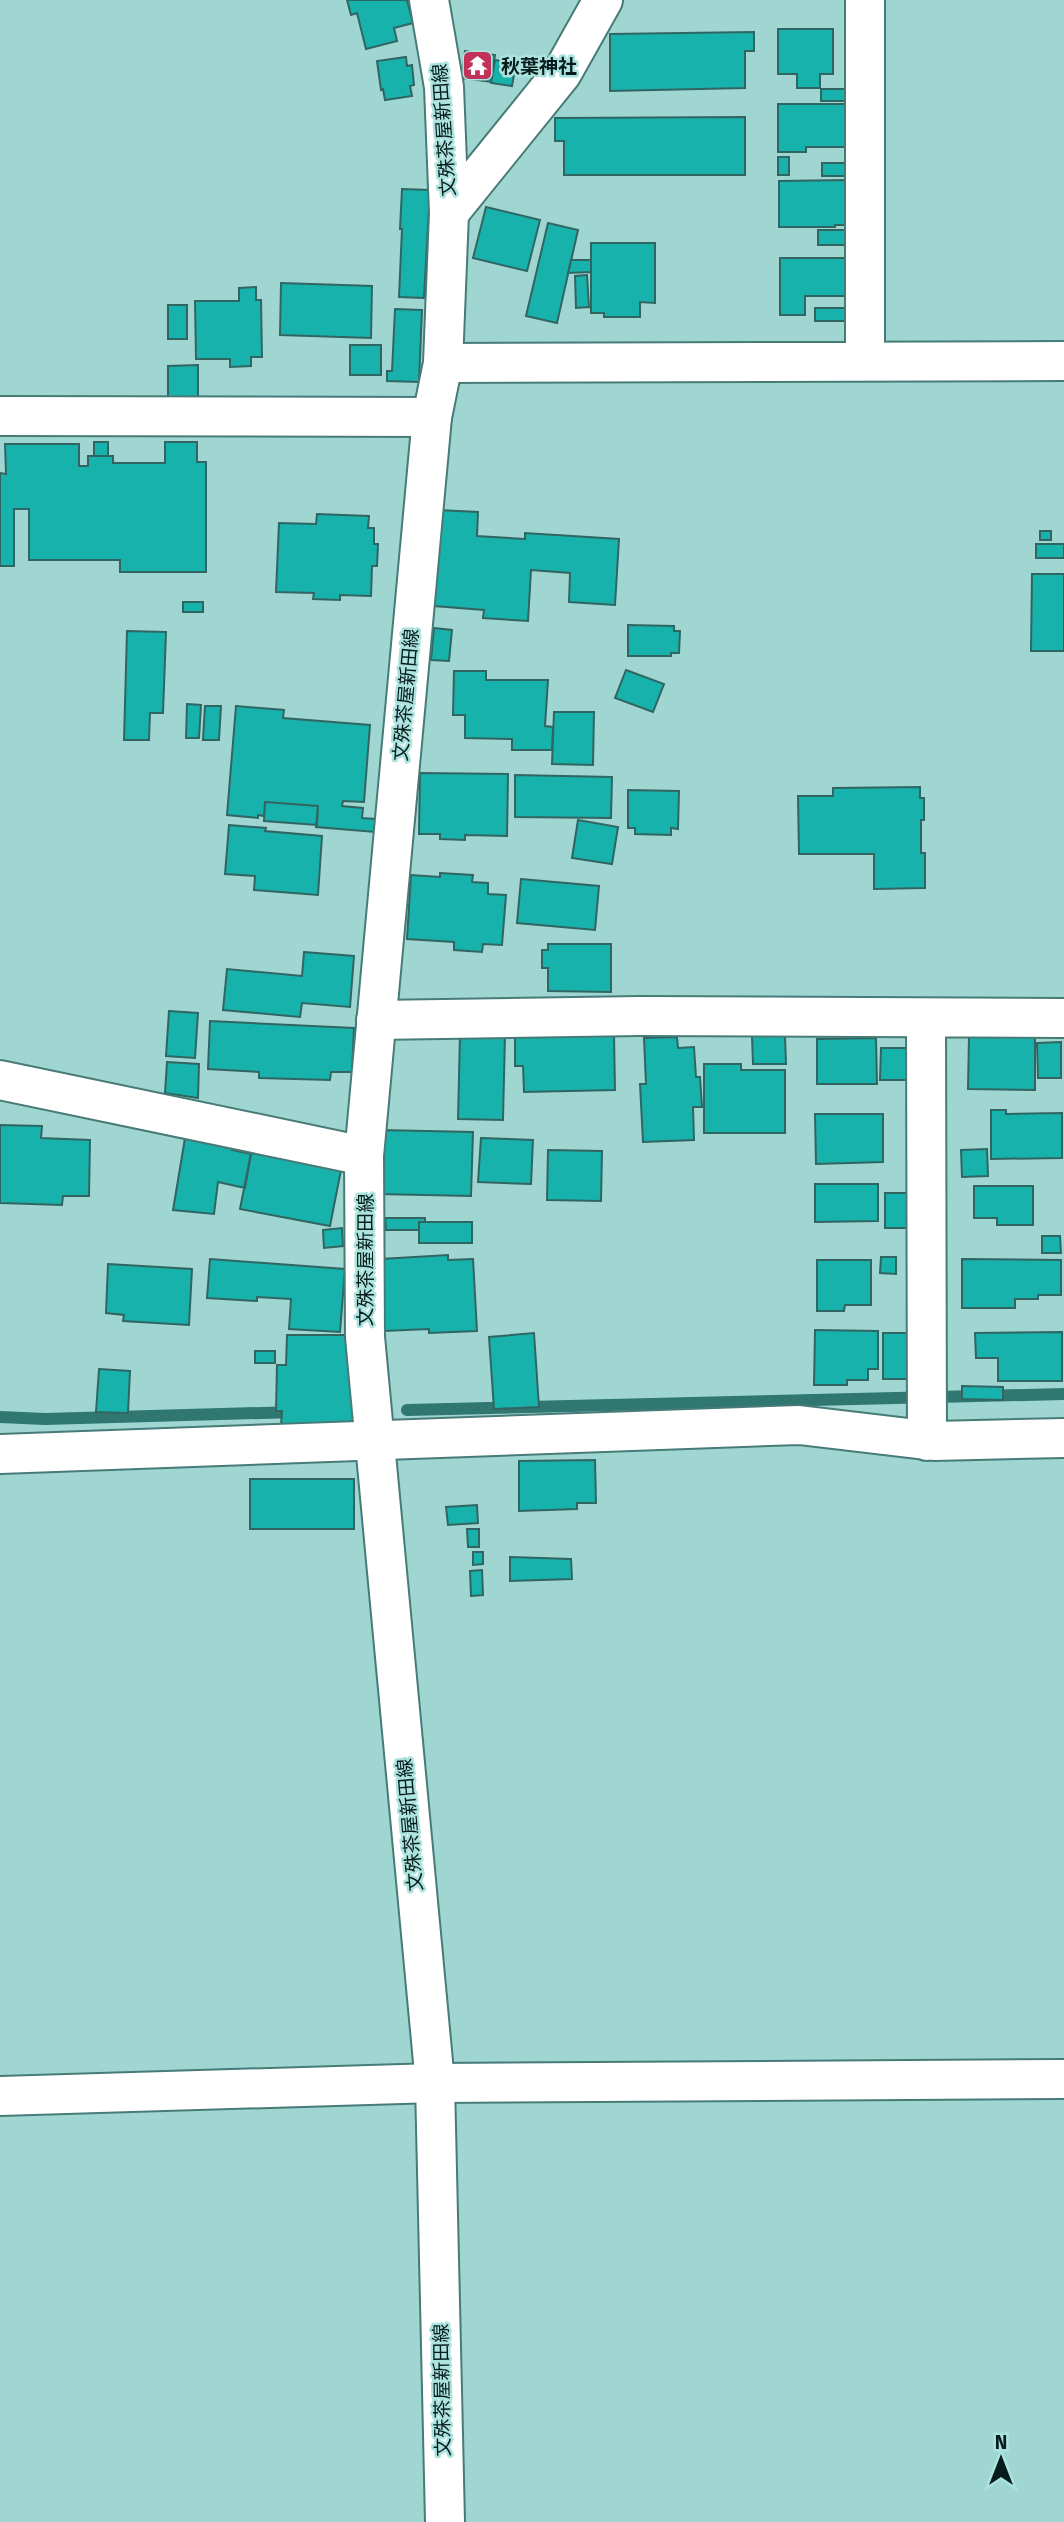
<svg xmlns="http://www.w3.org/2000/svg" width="1064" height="2522" font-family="'Fira Sans','Noto Sans JP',sans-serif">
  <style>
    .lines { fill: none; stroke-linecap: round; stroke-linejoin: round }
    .stream { stroke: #307772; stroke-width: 12 }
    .building { fill: #18b2ac; stroke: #316562; stroke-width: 2 }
    .minor-casing { stroke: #477b77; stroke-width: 42 }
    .major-casing { stroke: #477b77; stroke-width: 42 }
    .minor { stroke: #fff; stroke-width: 38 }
    .major { stroke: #fff; stroke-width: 38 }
    .labels { text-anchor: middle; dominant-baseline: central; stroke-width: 5; stroke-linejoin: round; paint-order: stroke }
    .poi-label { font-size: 19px; font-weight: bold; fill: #071d1b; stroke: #ade3df; text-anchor: start }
    .street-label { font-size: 19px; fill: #071d1b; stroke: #ade3df }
  </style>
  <rect width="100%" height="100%" fill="#a0d6d2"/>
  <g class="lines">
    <path class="stream" d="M 407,1410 L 1064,1394
      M 0,1417 L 45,1419 L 296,1412"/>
  </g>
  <path class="building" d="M 347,0 L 407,0 L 413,23 L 394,28 L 397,41 L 366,49 L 357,13 L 351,15 Z
    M 778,29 L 833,29 L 833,74 L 820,74 L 820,88 L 797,88 L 797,74 L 778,74 Z
    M 754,32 L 754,51 L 745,51 L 745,88 L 610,91 L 610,34 Z
    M 465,51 L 495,55 L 491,82 L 461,78 Z
    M 406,57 L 407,66 L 412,65 L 414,85 L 410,86 L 412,96 L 385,100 L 383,89 L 381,90 L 377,61 Z
    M 495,60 L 516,63 L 512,86 L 491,83 Z
    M 821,89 L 848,89 L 848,101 L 821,101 Z
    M 778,104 L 848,104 L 849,147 L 806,147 L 806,152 L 778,152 Z
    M 745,117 L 745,175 L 564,175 L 564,141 L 555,141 L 555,118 Z
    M 778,157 L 789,157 L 789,175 L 778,175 Z
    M 822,163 L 848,163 L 848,176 L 822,176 Z
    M 848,180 L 848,225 L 835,225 L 835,227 L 779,227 L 779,181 Z
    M 402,189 L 430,190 L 424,298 L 399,297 L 402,229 L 400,229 Z
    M 486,207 L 540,220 L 527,271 L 473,258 Z
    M 548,223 L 578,230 L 557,323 L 526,316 Z
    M 818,230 L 848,230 L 848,245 L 818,245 Z
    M 591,243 L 655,243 L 655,303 L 640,302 L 640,317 L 604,317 L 604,313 L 591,313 Z
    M 780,258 L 845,258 L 845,296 L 805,296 L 805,315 L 780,315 Z
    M 571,260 L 591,260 L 591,272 L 568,273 Z
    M 587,275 L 589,307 L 576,308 L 575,276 Z
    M 281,283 L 372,286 L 371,338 L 280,335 Z
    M 256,287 L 256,300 L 261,300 L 262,357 L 251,357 L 251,366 L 230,367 L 230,359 L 196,359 L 195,301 L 239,301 L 239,288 Z
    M 168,305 L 187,305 L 187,339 L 168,339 Z
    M 815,308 L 845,308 L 845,321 L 815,321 Z
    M 395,309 L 422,310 L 419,382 L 387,381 L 387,371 L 392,371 Z
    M 350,345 L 381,345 L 381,375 L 350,375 Z
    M 198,365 L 198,397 L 168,397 L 168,366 Z
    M 94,442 L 108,442 L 108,456 L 94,456 Z
    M 165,442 L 197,442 L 197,462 L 206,462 L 206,572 L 120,572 L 120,560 L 29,560 L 29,509 L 14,509 L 14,566 L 0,566 L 0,473 L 6,474 L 5,444 L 79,444 L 79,466 L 88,466 L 88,456 L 113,456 L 113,463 L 165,463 Z
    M 438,510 L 478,512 L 477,536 L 525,539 L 525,533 L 619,539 L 615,605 L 569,602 L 570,573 L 531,570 L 528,621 L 483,618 L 484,610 L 434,606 L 439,535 Z
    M 317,514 L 369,516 L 368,528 L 374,528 L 374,544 L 378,544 L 377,566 L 372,566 L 371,596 L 340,595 L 340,600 L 313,599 L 314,593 L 276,592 L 279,523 L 316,524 Z
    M 1040,531 L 1051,531 L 1051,540 L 1040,540 Z
    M 1036,544 L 1064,544 L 1064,558 L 1036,558 Z
    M 1032,574 L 1064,574 L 1064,651 L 1031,651 Z
    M 183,602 L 203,602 L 203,612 L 183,612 Z
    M 628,625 L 674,626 L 674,631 L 680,631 L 679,653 L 671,653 L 671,656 L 628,656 Z
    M 434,628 L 452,630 L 449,661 L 431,660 Z
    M 127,631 L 166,632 L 163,713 L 150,713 L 149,740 L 124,740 Z
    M 626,670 L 664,684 L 653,712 L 615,698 Z
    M 454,671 L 486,671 L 486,680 L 548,680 L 545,726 L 553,727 L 552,750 L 512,750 L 512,739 L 465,738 L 465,715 L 453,715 Z
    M 187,704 L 201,705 L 199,738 L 186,738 Z
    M 205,706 L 221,706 L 219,740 L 203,740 Z
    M 236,706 L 284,710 L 283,718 L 370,725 L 364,802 L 343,801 L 342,806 L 363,808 L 362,818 L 376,819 L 375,832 L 316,827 L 318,806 L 265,802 L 264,816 L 258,815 L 258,818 L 227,815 Z
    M 554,712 L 594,712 L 593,765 L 552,764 Z
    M 420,773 L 508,774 L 507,836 L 465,835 L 465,840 L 440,839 L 440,834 L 419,834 Z
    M 515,775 L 612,777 L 611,818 L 515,817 Z
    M 920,787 L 920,798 L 924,798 L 924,820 L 921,820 L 921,853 L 925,853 L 925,888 L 874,889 L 874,854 L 799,854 L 798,796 L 833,796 L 833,788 Z
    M 628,790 L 679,791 L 678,829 L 671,828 L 671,835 L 635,834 L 635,828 L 628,828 Z
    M 265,802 L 318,806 L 317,825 L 264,821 Z
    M 578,820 L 618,827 L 612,864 L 572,858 Z
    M 229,825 L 266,828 L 265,831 L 322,836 L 318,895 L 254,890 L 255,876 L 225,874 Z
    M 440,873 L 473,875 L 472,882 L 488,883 L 488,894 L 506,895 L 502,945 L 483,944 L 482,952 L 454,950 L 454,942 L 407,939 L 411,875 L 440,877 Z
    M 521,879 L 599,886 L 595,930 L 517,923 Z
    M 548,944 L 611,944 L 611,992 L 548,991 L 548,968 L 542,968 L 542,950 L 548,950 Z
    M 304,952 L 354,956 L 350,1007 L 302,1003 L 300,1017 L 223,1010 L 227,969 L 302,976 Z
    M 169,1011 L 198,1013 L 195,1058 L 166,1056 Z
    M 210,1021 L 354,1028 L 352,1072 L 331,1072 L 330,1080 L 259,1078 L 259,1072 L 208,1069 Z
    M 460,1034 L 505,1034 L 503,1120 L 458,1119 Z
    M 614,1034 L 615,1090 L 524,1092 L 523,1066 L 515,1066 L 515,1036 Z
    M 752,1036 L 785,1036 L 786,1064 L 753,1064 Z
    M 969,1036 L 1035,1037 L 1035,1090 L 968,1089 Z
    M 677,1037 L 678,1048 L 694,1047 L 696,1077 L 700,1077 L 702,1107 L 693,1107 L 694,1140 L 643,1142 L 640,1084 L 646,1084 L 644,1038 Z
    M 876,1038 L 877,1084 L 817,1084 L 817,1039 Z
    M 1061,1042 L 1061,1078 L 1038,1078 L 1037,1043 Z
    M 881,1048 L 910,1048 L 910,1080 L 880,1080 Z
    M 167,1062 L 199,1064 L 198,1098 L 165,1093 Z
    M 704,1064 L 741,1064 L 741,1070 L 785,1070 L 785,1133 L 704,1133 Z
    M 991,1110 L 1006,1110 L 1006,1114 L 1062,1113 L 1062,1158 L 991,1159 Z
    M 815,1114 L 883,1114 L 883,1162 L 816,1164 Z
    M 0,1125 L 42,1126 L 41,1138 L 90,1140 L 89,1196 L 63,1196 L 62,1205 L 0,1203 Z
    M 380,1130 L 473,1132 L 471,1196 L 378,1194 Z
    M 185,1138 L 232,1146 L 232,1150 L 251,1154 L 245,1188 L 218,1182 L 214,1214 L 173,1210 Z
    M 481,1138 L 533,1140 L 531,1184 L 478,1182 Z
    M 987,1149 L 988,1176 L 962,1177 L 961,1150 Z
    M 548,1150 L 602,1151 L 601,1201 L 547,1200 Z
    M 251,1153 L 341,1170 L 330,1226 L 240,1209 Z
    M 815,1184 L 878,1184 L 878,1221 L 815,1222 Z
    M 974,1186 L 1033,1186 L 1033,1225 L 997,1225 L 997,1218 L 974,1218 Z
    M 885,1193 L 916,1193 L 915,1228 L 885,1228 Z
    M 385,1218 L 425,1218 L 425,1222 L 419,1222 L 419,1230 L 386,1230 Z
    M 419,1222 L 472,1222 L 472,1243 L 419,1243 Z
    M 342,1228 L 343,1246 L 324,1248 L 323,1230 Z
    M 1042,1236 L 1060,1236 L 1061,1253 L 1042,1253 Z
    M 448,1255 L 448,1260 L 473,1259 L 477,1331 L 429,1333 L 429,1329 L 384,1331 L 381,1259 Z
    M 881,1257 L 896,1257 L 896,1274 L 880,1273 Z
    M 210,1259 L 345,1269 L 340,1332 L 289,1329 L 291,1299 L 257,1297 L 257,1301 L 207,1298 Z
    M 962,1259 L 1061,1260 L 1061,1295 L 1038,1295 L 1038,1299 L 1015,1299 L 1015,1308 L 962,1308 Z
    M 817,1260 L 871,1260 L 871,1305 L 845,1305 L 844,1311 L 817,1311 Z
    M 108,1264 L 192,1269 L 189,1325 L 123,1321 L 124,1315 L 106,1313 Z
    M 815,1330 L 878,1331 L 878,1369 L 868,1369 L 868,1380 L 847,1380 L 847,1385 L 814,1385 Z
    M 1062,1332 L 1062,1381 L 998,1381 L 998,1358 L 976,1358 L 975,1333 Z
    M 534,1333 L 539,1407 L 494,1409 L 489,1337 Z
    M 883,1333 L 915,1333 L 915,1379 L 883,1379 Z
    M 287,1335 L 353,1335 L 353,1426 L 281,1425 L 282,1411 L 276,1411 L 277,1365 L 286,1365 Z
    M 255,1351 L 275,1351 L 275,1363 L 255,1363 Z
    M 99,1369 L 130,1371 L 128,1413 L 96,1412 Z
    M 962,1386 L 1003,1387 L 1003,1400 L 962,1399 Z
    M 595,1460 L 596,1503 L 577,1503 L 577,1509 L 519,1511 L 519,1461 Z
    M 250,1479 L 354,1479 L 354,1529 L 250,1529 Z
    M 477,1505 L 478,1523 L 448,1525 L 446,1507 Z
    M 467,1529 L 479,1529 L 479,1547 L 468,1547 Z
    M 473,1552 L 483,1552 L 483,1564 L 473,1565 Z
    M 510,1557 L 571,1559 L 572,1579 L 510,1581 Z
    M 482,1570 L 483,1595 L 471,1596 L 470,1571 Z"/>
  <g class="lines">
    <defs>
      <path id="minor" d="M 865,0 L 865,361
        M 449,213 L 562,73 L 603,0
        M 443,363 L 1064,361
        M 0,416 L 432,417
        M 926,1018 L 927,1441
        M 376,1020 L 640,1016 L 1064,1018
        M 0,1080 L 364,1156
        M 0,1454 L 799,1425 L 934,1441 L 1064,1438
        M 0,2096 L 435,2083 L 1064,2079"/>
      <path id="major" d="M 429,0 L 444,87 L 449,213 L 443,363 L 432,417 L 364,1156 L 365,1337 L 435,2083 L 445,2522"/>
    </defs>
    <use href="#minor" class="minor-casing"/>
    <use href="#major" class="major-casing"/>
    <use href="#minor" class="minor"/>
    <use href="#major" class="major"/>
  </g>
  <defs>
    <symbol id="temple-square" viewBox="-11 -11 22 22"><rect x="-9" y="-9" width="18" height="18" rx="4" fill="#c13158" stroke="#ade3df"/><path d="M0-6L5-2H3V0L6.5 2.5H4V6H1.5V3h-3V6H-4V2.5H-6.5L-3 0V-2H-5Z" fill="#fff"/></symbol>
  </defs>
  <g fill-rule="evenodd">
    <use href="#temple-square" x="460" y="48" width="35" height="35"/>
  </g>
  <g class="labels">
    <g class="poi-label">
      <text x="501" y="66">秋葉神社</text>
    </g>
    <g class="street-label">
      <text transform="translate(444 130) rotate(-94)">文殊茶屋新田線</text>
      <text transform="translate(406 695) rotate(-85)">文殊茶屋新田線</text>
      <text transform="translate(365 1260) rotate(-90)">文殊茶屋新田線</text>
      <text transform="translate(410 1825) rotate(-95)">文殊茶屋新田線</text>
      <text transform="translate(442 2390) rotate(-91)">文殊茶屋新田線</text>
    </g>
  </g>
  <g transform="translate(1001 2459)" stroke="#ade3df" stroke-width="5" paint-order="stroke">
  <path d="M0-5L12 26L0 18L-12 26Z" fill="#071d1b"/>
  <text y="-10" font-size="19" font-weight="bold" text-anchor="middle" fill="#071d1b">N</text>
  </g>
</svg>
